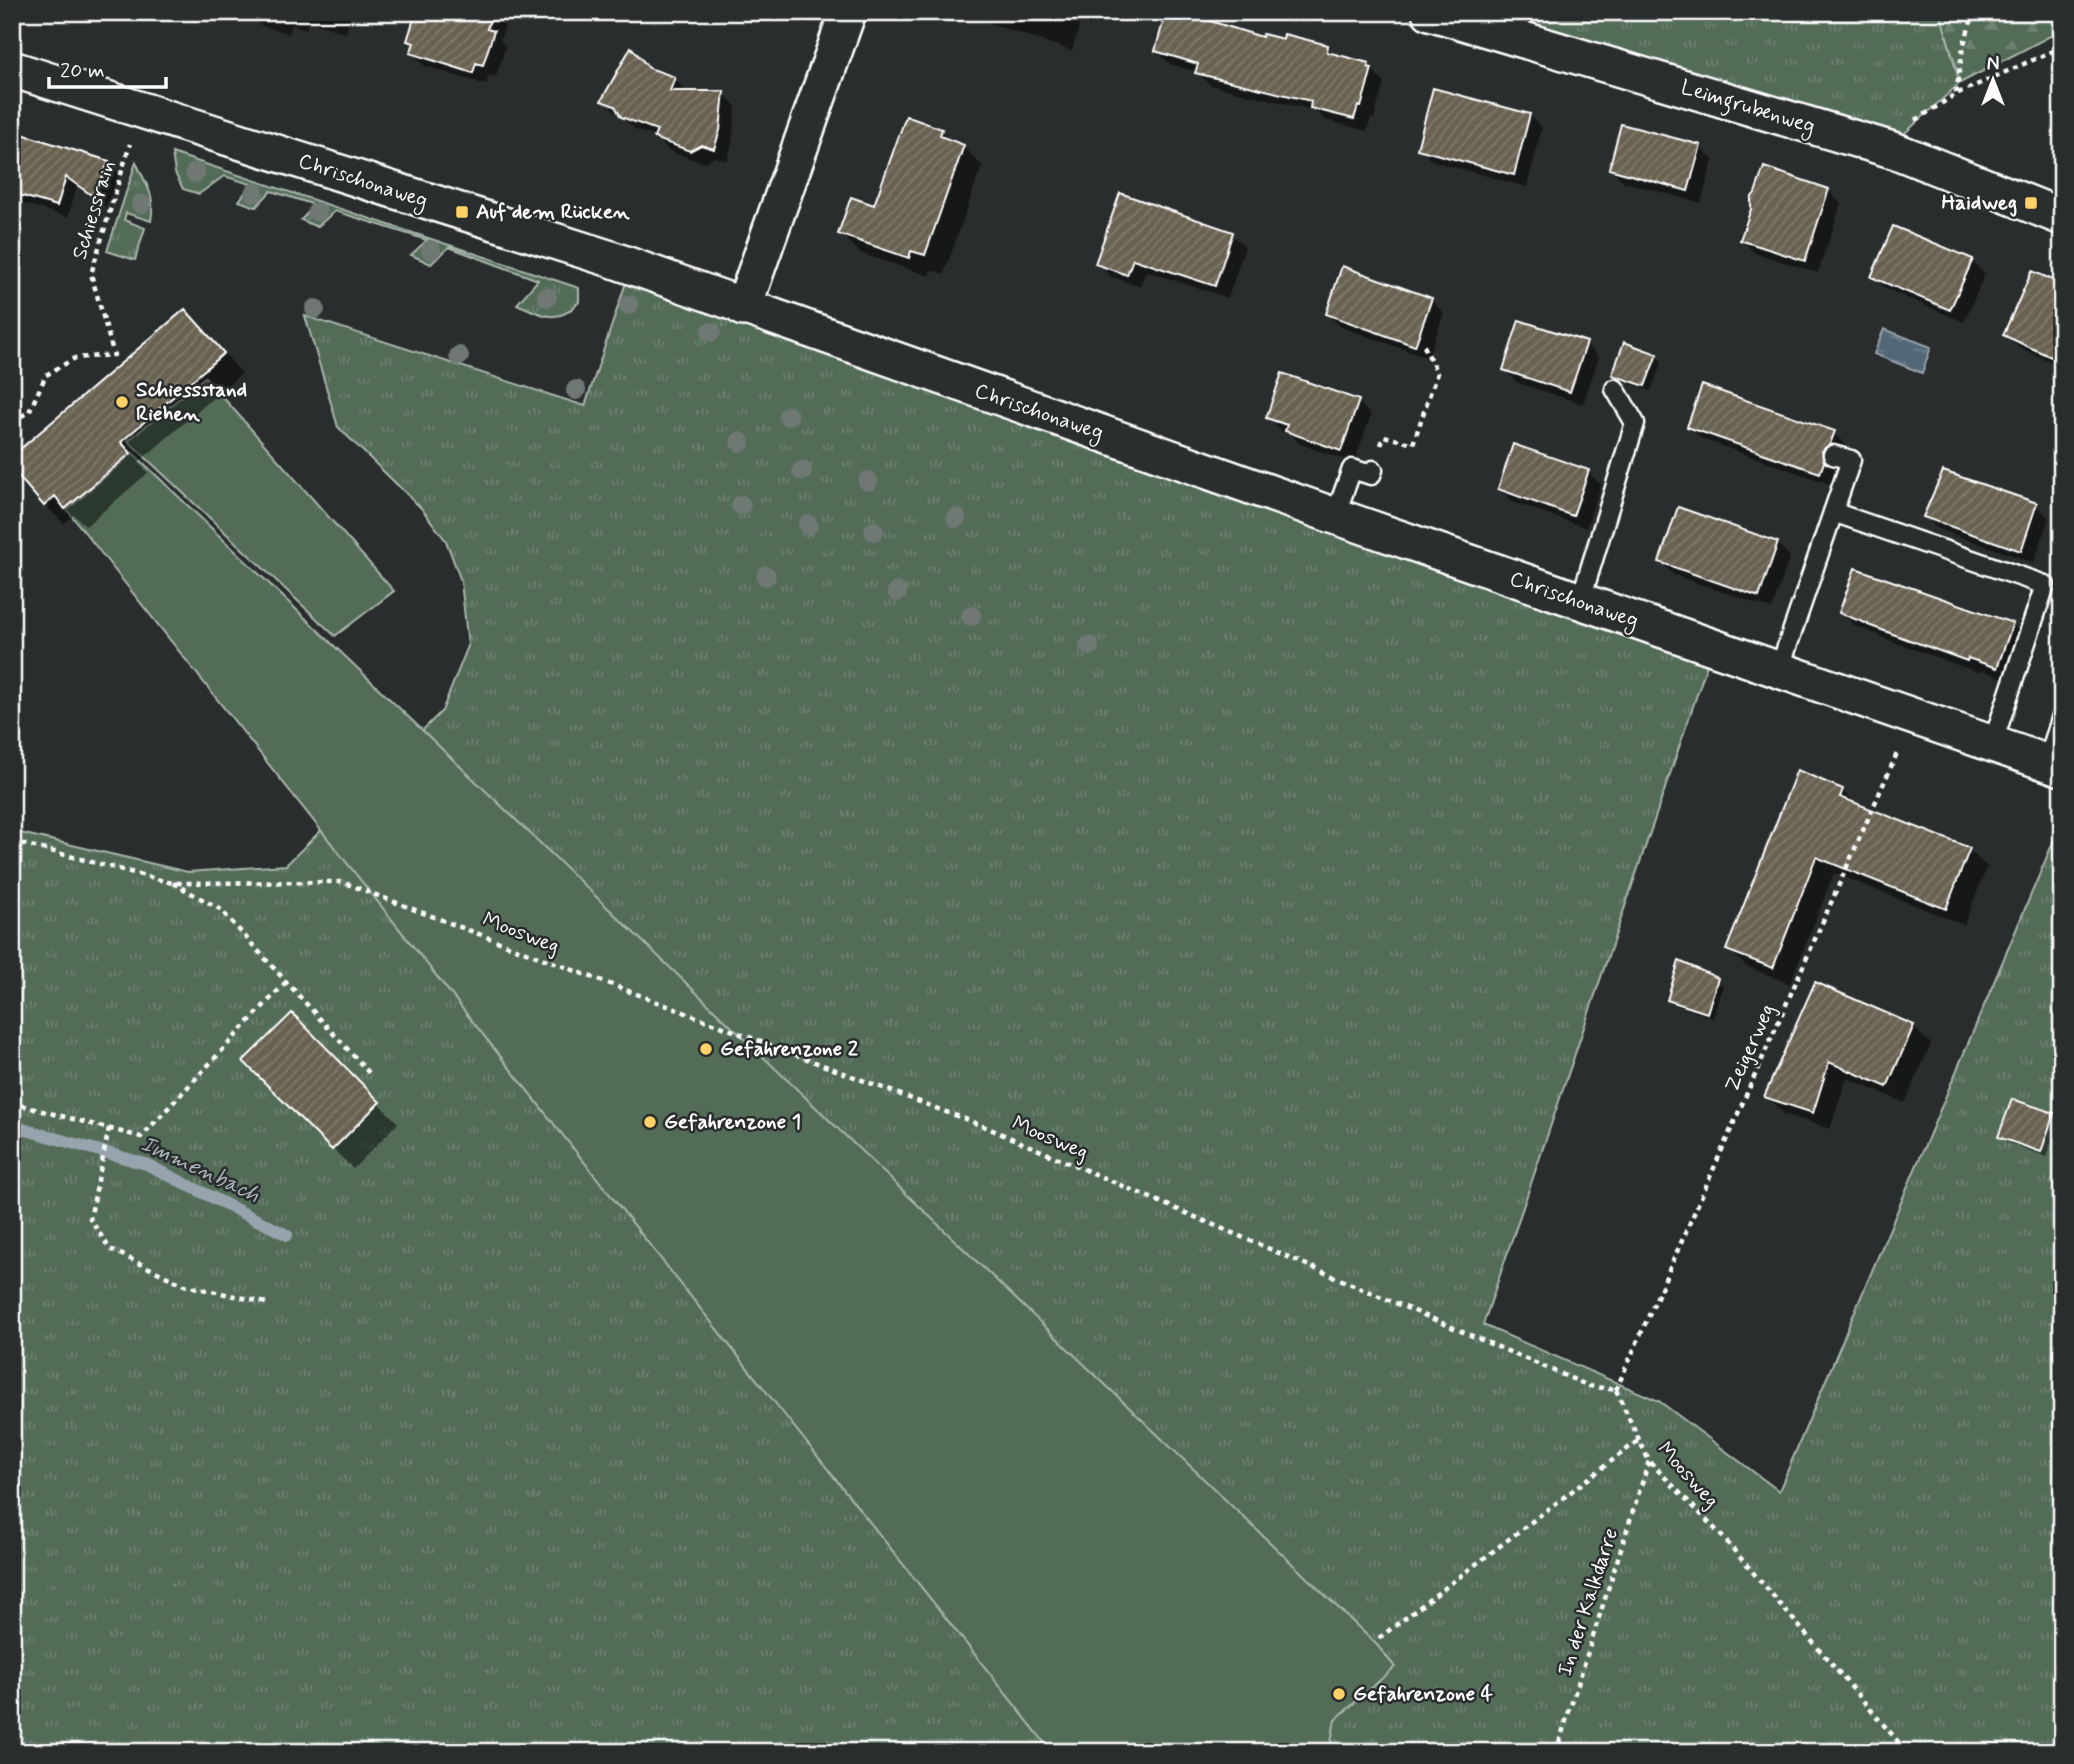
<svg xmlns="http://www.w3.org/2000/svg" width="2074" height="1764" font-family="Mynerve,sans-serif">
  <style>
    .grass { fill: url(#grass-tufts); stroke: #a9b6ac; stroke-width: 2 }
    .forest { fill: url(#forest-firs); stroke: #a9b6ac; stroke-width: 2 }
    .pitch { fill: #536c59; stroke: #a9b6ac; stroke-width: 2 }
    .water { fill: url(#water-ripples); stroke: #98a4ad; stroke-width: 2 }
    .shadow { fill: #0007 }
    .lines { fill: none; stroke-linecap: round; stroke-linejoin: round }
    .stream { stroke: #98a4ad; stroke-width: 12 }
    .building { fill: url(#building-hatch); stroke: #fff; stroke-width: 2 }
    .lane-casing { stroke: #fff; stroke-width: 23 }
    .street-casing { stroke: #fff; stroke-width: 40 }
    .path { stroke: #fff; stroke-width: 4.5; stroke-dasharray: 5 5; stroke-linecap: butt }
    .lane { stroke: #2a2d2e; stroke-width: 18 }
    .street { stroke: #2a2d2e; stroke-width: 35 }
    .tree { fill: #707873 }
    .poi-dot { fill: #ffd166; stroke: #2a2d2e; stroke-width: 2.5 }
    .labels { text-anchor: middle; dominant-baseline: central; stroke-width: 5; stroke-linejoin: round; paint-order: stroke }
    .street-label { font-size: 21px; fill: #fff; stroke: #2a2d2e }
    .poi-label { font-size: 21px; font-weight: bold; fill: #fff; stroke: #2a2d2e; text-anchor: start }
    .water-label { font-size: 23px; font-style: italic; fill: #a9b4bb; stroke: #2a2d2e }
  </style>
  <defs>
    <pattern id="grass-tufts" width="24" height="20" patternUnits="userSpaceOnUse" patternTransform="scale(1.75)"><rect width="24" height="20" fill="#536c59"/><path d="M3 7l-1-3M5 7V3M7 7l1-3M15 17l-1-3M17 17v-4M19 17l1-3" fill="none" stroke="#6d8272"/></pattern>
    <pattern id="forest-firs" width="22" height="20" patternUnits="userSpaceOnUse" patternTransform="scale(1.75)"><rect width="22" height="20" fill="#536c59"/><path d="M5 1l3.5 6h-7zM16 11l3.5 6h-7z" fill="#6d8272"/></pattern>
    <pattern id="water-ripples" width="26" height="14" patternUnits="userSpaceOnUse" patternTransform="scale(1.75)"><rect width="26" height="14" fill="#536877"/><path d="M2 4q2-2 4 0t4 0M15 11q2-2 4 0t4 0" fill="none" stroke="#6d7f8b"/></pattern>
    <pattern id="building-hatch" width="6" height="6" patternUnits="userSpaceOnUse" patternTransform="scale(1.75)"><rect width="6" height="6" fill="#696252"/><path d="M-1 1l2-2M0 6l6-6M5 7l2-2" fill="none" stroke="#807a6c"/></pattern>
  </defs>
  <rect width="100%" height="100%" fill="#2a2d2e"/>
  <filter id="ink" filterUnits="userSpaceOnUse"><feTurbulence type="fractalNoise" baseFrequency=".0143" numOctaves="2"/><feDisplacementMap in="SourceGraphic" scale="14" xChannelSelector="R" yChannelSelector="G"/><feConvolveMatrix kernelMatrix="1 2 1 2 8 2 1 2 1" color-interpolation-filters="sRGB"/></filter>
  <g filter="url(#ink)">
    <path class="grass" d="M 1493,12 L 1940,12 L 1960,83 L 1903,135 Z
      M 172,153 L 579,288 L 579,302 C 557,326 543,315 517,304 L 538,280 L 449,247 L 431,264 L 411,255 L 427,240 L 335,211 L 317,227 L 301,220 L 315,205 L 271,191 L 256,207 L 239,201 L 251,184 L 224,176 L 199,194 L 183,189 L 175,173 Z
      M 136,162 C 146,186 156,193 151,221 L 126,213 L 124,220 L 145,228 L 135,260 L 107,251 Z
      M 631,267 L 1709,659 L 1483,1325 L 1659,1401 L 1779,1491 L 2062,821 L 2062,1752 L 12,1752 L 12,831 L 188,872 L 286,865 L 442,711 L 468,646 L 461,581 L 446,541 L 421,508 L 338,427 L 305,316 L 585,406 Z"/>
    <path class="forest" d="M 1940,12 L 2062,12 L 2062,30 L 1960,83 Z"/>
    <path class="pitch" d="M 205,377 L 394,591 L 335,636 L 128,441 Z
      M 133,453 L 1377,1645 L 1395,1667 L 1335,1720 L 1329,1752 L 1052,1752 L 67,510 Z"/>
    <path class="water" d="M 1884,329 L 1931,347 L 1922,373 L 1874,354 Z"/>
    <path class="shadow" d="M 247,12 L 352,12 L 346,33 L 308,21 L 306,29 L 292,25 L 289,34 L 260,25 Z
      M 491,12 L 505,26 L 500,40 L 506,46 L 496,77 L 489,75 L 486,85 L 425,66 L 412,53 L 414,46 L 409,40 Z
      M 957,12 L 1084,12 L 1072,51 Z
      M 1264,39 L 1327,47 L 1337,56 L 1368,64 L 1384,83 L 1374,119 L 1371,118 L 1367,131 L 1325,120 L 1316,111 L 1210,85 L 1197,72 L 1170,64 L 1156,51 Z
      M 651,71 L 674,79 L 688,93 L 723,93 L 736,106 L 732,144 L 727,161 L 715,157 L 704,163 L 669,151 L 656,137 L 636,130 L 603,101 Z
      M 1529,115 L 1542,128 L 1527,187 L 1432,161 L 1418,148 Z
      M 941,131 L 954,143 L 963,146 L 982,166 L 944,274 L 931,270 L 929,276 L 860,253 L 840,233 L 876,207 Z
      M 12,134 L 108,163 L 119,174 L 106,207 L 77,186 L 68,217 L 12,200 Z
      M 1700,147 L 1713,160 L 1701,203 L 1624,182 L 1611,169 Z
      M 1828,190 L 1841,204 L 1818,273 L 1755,253 L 1742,240 Z
      M 1232,234 L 1245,247 L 1228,298 L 1146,271 L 1140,287 L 1110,276 L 1097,263 Z
      M 1972,261 L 1985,274 L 1964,322 L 1886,289 L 1873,276 Z
      M 1431,300 L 1444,313 L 1428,358 L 1341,327 L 1328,314 Z
      M 185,311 L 242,373 L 139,462 L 148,473 L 86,526 L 74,515 L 64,524 L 45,505 Z
      M 2005,335 L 2018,340 L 2018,344 L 2062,363 L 2062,367 L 2018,347 Z
      M 1586,344 L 1599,357 L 1583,404 L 1518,383 L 1505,370 Z
      M 1656,355 L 1662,362 L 1651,391 L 1620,380 L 1614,374 Z
      M 1358,402 L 1371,415 L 1354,463 L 1300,444 L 1290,434 L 1281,431 L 1268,418 Z
      M 1689,426 L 1834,433 L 1847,446 L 1843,457 L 1835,465 L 1836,476 L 1833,485 L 1702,439 Z
      M 1588,472 L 1601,485 L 1586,528 L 1513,502 L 1500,489 Z
      M 2036,505 L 2049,518 L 2034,563 L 1938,529 L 1925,516 Z
      M 1777,543 L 1790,556 L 1772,609 L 1674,575 L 1661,562 Z
      M 1841,613 L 2012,624 L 2025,638 L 2010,680 L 1981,670 L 1980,673 L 1883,638 L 1879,635 L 1855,626 Z
      M 1842,790 L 1858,806 L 1969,850 L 1987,867 L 1964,925 L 1834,873 L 1790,984 L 1746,966 L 1728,949 Z
      M 1717,980 L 1723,986 L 1713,1018 L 1675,1005 L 1669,999 Z
      M 1816,984 L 1913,1027 L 1931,1044 L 1905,1103 L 1847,1078 L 1830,1129 L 1784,1114 L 1766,1096 Z
      M 292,1016 L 398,1123 L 353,1169 L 246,1061 Z
      M 2053,1115 L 2059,1121 L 2047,1157 L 2006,1142 L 2000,1136 Z"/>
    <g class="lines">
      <path class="stream" d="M 12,1126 L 146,1164 L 287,1235"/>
    </g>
    <path class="building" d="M 416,12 L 492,12 L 487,29 L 494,31 L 483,65 L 476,63 L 473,73 L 410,53 L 414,43 L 407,41 Z
      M 1166,12 L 1181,12 L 1262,37 L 1263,34 L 1283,39 L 1284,34 L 1328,45 L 1327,52 L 1369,63 L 1368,67 L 1372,68 L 1361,107 L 1358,106 L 1354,119 L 1310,108 L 1311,101 L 1195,73 L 1198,64 L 1155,51 Z
      M 631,47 L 649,68 L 675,77 L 670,91 L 724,91 L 720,130 L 714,149 L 701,145 L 690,151 L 654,138 L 657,130 L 621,117 L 615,106 L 601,101 Z
      M 1433,88 L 1530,114 L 1514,175 L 1417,149 Z
      M 906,116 L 942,129 L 940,136 L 964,145 L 925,255 L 911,251 L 909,258 L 838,234 L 851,197 L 874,205 Z
      M 1621,124 L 1701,145 L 1688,191 L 1609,169 Z
      M 12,131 L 109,161 L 94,197 L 66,177 L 57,206 L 12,193 Z
      M 1764,167 L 1829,189 L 1805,261 L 1740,240 L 1751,209 L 1751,198 L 1755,193 Z
      M 1120,193 L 1233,232 L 1215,286 L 1133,259 L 1127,275 L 1095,264 Z
      M 1893,226 L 1973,259 L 1950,310 L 1871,277 Z
      M 1342,266 L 1432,298 L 1415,346 L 1326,314 Z
      M 2032,271 L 2062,284 L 2062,362 L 2003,335 Z
      M 185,309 L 224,353 L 121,442 L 131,453 L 65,509 L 55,496 L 44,506 L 12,469 L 12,456 Z
      M 1519,320 L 1587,342 L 1570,392 L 1503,370 Z
      M 1624,342 L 1657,354 L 1645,386 L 1612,375 Z
      M 1282,373 L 1359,400 L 1341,451 L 1285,431 L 1287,425 L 1266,418 Z
      M 1702,385 L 1835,431 L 1830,444 L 1822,451 L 1824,462 L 1820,473 L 1687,427 Z
      M 1513,444 L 1589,470 L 1573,516 L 1498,489 Z
      M 1943,471 L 2037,503 L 2021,551 L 1923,517 Z
      M 1678,507 L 1778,542 L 1759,597 L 1659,562 Z
      M 1855,568 L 2013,623 L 1997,668 L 1968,658 L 1967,661 L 1868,625 L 1868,624 L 1839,613 Z
      M 1797,770 L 1843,789 L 1840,797 L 1970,848 L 1946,909 L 1816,857 L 1773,968 L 1726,950 Z
      M 1679,961 L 1718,978 L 1707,1013 L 1667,1000 Z
      M 1815,982 L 1914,1025 L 1887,1087 L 1829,1062 L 1813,1113 L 1764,1097 Z
      M 292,1013 L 380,1102 L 332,1150 L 243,1061 Z
      M 2012,1099 L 2054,1113 L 2041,1152 L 1998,1137 Z"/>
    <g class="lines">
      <defs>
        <path id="lane" d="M 1833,512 L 2045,585 L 1992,745
          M 1335,516 L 1352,469 L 1371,475 L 1373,470
          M 1580,602 L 1635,423 L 1615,389
          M 1779,670 L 1851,460 L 1833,455
          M 2047,763 L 2062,716"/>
        <path id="street" d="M 1430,12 L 1896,151 L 2062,217
          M 12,69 L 611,259 L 1335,516 L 2062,768
          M 743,308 L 848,12"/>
      </defs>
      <use href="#lane" class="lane-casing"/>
      <use href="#street" class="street-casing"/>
      <path class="path" d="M 1956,93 L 1963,47 L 1974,12
        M 1916,120 L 1956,94 L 2062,47
        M 12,421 L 29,412 L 46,375 L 75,358 L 114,355 L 91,274 L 130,144
        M 1381,445 L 1384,436 L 1413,444 L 1437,373 L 1423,344
        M 12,841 L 172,883 L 342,882 L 983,1126 L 1589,1386 L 1616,1390
        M 173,883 L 220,909 L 372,1076
        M 12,1103 L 141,1137 L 286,982
        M 109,1128 L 90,1219 L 110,1249 L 184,1285 L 267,1303
        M 1616,1390 L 1898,751
        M 1616,1390 L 1649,1461 L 1720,1534 L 1907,1752
        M 1379,1638 L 1639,1440
        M 1556,1752 L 1649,1461"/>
      <use href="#lane" class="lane"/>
      <use href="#street" class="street"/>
    </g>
    <g class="tree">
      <circle cx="195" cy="173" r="10"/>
      <circle cx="254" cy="193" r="10"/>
      <circle cx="141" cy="204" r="10"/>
      <circle cx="317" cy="212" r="10"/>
      <circle cx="431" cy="250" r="10"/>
      <circle cx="547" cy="297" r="10"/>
      <circle cx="629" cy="305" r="10"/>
      <circle cx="315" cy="309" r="10"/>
      <circle cx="711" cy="332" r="10"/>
      <circle cx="459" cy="356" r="10"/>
      <circle cx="576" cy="390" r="10"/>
      <circle cx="788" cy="416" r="10"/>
      <circle cx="740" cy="442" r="10"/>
      <circle cx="802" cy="471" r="10"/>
      <circle cx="868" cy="481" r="10"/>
      <circle cx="741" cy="505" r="10"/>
      <circle cx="956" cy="518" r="10"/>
      <circle cx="808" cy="525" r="10"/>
      <circle cx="874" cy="531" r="10"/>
      <circle cx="766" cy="576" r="10"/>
      <circle cx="897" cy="592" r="10"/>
      <circle cx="971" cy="616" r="10"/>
      <circle cx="1089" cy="646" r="10"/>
    </g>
  </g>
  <g class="poi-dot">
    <rect x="2024" y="196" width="14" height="14" rx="3.5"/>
    <rect x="455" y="205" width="14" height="14" rx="3.5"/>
    <circle cx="122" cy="402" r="7"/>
    <circle cx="706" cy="1049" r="7"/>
    <circle cx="650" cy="1122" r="7"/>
    <circle cx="1339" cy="1694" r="7"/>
  </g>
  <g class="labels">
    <g class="street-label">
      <text transform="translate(1748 107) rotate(17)">Leimgrubenweg</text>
      <text transform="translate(363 181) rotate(18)">Chrischonaweg</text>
      <text transform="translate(94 210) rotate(-73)">Schiessrain</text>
      <text transform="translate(1039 412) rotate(19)">Chrischonaweg</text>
      <text transform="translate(1574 600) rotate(19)">Chrischonaweg</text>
      <text transform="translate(521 933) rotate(21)">Moosweg</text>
      <text transform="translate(1750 1048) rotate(-66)">Zeigerweg</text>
      <text transform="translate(1050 1138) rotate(23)">Moosweg</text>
      <text transform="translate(1688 1475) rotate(48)">Moosweg</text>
      <text transform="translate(1588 1602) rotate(-72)">In der Kalkdarre</text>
    </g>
    <g class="poi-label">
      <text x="2017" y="203" text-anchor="end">Haidweg</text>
      <text x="476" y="212">Auf dem Rücken</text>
      <text x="136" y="390">Schiessstand<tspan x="136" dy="24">Riehen</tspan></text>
      <text x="720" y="1049">Gefahrenzone 2</text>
      <text x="664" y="1122">Gefahrenzone 1</text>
      <text x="1353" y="1694">Gefahrenzone 4</text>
    </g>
    <g class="water-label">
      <text transform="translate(200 1170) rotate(25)">Immenbach</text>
    </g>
  </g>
  <rect width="2074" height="1764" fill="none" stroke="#2a2d2e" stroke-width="42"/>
  <rect x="21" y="21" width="2032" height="1722" fill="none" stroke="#fff" stroke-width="2.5" filter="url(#ink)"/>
  <g transform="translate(1993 80)" stroke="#2a2d2e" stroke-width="5" paint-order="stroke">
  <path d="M0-5L12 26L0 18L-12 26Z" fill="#ffffff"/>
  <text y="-10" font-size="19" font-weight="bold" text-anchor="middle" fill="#ffffff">N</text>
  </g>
  <path d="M49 77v10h117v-10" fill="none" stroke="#ffffff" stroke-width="3.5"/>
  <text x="60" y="77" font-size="21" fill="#ffffff" stroke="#2a2d2e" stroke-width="5" paint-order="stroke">20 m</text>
</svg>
